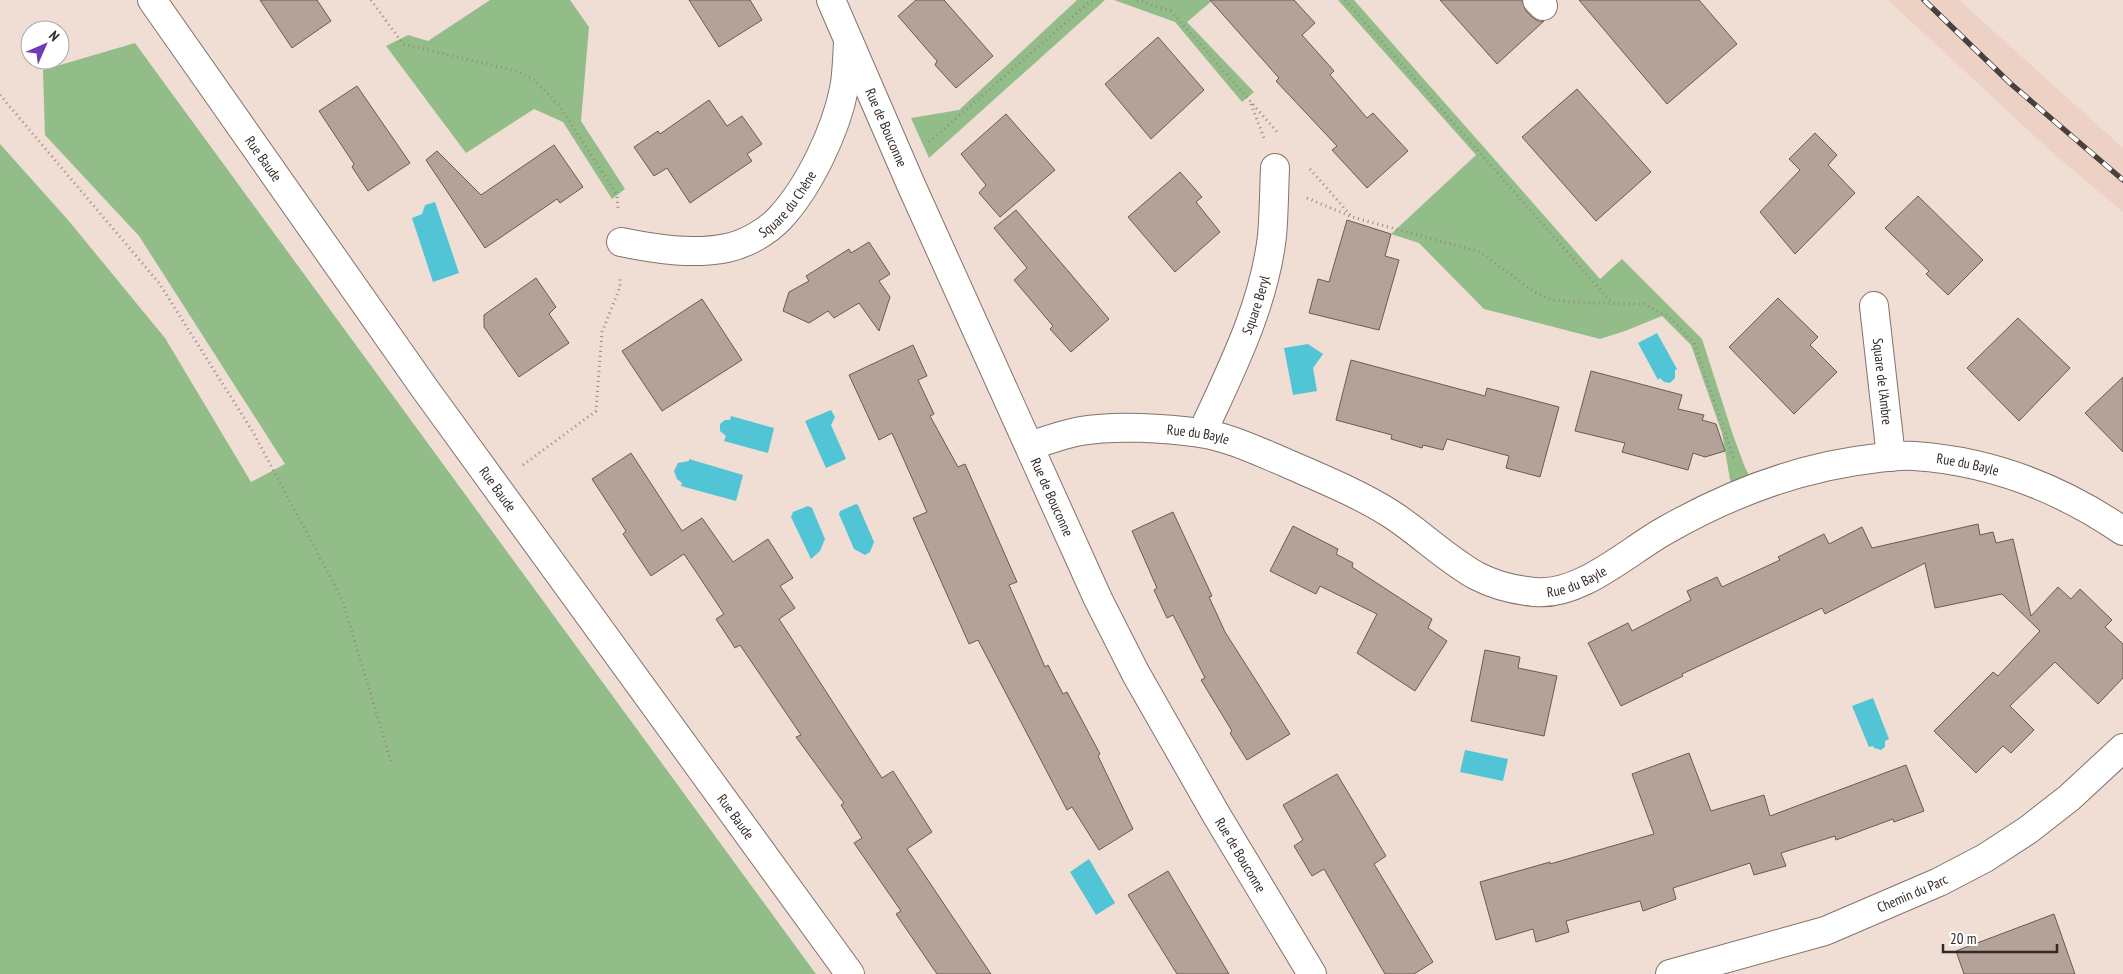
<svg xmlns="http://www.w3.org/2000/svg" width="2123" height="974" font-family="'PT Sans Narrow',sans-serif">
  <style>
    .built { fill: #ecd1c4 }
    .green { fill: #93bd88 }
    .water { fill: #51c5d6 }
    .building { fill: #b4a299; stroke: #6a5a52 }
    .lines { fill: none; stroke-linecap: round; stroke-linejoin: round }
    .minor-casing { stroke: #84736b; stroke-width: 30 }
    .path { stroke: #978983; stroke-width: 3; stroke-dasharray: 1 4; stroke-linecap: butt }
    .minor { stroke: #fff; stroke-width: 28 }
    .rail-casing { stroke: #4a413d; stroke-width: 5.5 }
    .rail { stroke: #fff; stroke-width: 4; stroke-dasharray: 11; stroke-linecap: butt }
    .labels { text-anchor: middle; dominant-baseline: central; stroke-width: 4; stroke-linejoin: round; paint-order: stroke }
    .street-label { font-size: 14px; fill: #322a27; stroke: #fff }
  </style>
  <rect width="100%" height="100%" fill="#f0ddd4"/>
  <path class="built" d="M 1888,0 L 1959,0 L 2123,148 L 2123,212 L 2054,154 Z"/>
  <path class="green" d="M 490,0 L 570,0 L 589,27 L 581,121 L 625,189 L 612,199 L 563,122 L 534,109 L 466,153 L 386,46 L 408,35 L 428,41 Z
    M 1077,0 L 1105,0 L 929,158 L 911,118 L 959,110 Z
    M 1114,0 L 1213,0 L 1187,22 L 1254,92 L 1242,102 L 1175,22 Z
    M 1338,0 L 1354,0 L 1600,279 L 1622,259 L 1702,339 L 1732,432 L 1744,465 L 1755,488 L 1733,497 L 1722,433 L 1691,345 L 1662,316 L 1625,331 L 1600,339 L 1484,309 L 1419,243 L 1391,234 L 1476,155 Z
    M 135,43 L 816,974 L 0,974 L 0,144 L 68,220 L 165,338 L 251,482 L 285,464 L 139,236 L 45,135 L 43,70 Z"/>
  <path class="water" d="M 435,202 L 459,273 L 433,282 L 412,218 L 422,214 L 425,205 Z
    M 1657,333 L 1677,369 L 1675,370 L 1675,378 L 1670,383 L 1664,382 L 1660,378 L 1658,380 L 1638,343 Z
    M 1308,344 L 1323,354 L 1313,368 L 1317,391 L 1293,395 L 1284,348 Z
    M 831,410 L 835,417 L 831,425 L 846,459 L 826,468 L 805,421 Z
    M 731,416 L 774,428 L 768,453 L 724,441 L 726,436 L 720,431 L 720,424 L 725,420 L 730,420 Z
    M 689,459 L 743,475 L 736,501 L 681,486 L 682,483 L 677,479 L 674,471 L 678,463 L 689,461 Z
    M 856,504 L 858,505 L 874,542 L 870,552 L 865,555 L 854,549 L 839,514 L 840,511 Z
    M 808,506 L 812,508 L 825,539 L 820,551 L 811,559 L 791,517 L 793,512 Z
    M 1873,698 L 1889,739 L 1885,741 L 1885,747 L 1881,750 L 1874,748 L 1873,746 L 1869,747 L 1852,706 Z
    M 1465,750 L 1508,759 L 1503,781 L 1460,772 Z
    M 1089,859 L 1115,903 L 1096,915 L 1070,872 Z"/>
  <path class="building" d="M 260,0 L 317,0 L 331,21 L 292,48 Z
    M 689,0 L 750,0 L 762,20 L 719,47 Z
    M 916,0 L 944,0 L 993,56 L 956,88 L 935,65 L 937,61 L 898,16 Z
    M 1210,0 L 1294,0 L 1315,23 L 1302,35 L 1334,71 L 1330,75 L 1367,118 L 1373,113 L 1408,151 L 1367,188 L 1332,150 L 1337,146 L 1276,81 L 1279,78 Z
    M 1440,0 L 1522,0 L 1526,11 L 1532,17 L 1538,21 L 1544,21 L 1497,64 Z
    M 1579,0 L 1699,0 L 1737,44 L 1667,104 Z
    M 1158,37 L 1204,90 L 1151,139 L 1105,84 Z
    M 357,86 L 410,163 L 368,191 L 352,167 L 354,164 L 319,111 Z
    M 1577,89 L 1651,172 L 1596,221 L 1522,137 Z
    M 709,100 L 727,126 L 742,116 L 762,144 L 747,154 L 752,161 L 690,203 L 667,168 L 654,176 L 634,147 L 658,131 L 660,134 Z
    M 1006,114 L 1055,170 L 1000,217 L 979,193 L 986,185 L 961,154 Z
    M 1815,133 L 1837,155 L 1828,165 L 1855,193 L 1795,254 L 1760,212 L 1800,170 L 1789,159 Z
    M 554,145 L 583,187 L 560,203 L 557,199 L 485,248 L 426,160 L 437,151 L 481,195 Z
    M 1180,172 L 1202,197 L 1196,202 L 1220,232 L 1175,272 L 1128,217 Z
    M 1918,196 L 1983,260 L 1948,295 L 1926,274 L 1929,271 L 1885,228 Z
    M 1016,210 L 1109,319 L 1071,352 L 1050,329 L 1053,326 L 1014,280 L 1027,268 L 994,228 Z
    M 1347,220 L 1391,234 L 1385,256 L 1399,260 L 1379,330 L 1309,313 L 1318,279 L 1329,282 Z
    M 869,242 L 890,274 L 879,281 L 890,297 L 879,331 L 859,303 L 834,318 L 828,311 L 809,323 L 783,311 L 789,292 L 809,281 L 806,276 L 849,249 L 851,253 Z
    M 536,278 L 556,307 L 549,314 L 569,343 L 519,377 L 484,327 L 484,315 Z
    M 1778,298 L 1818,337 L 1810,345 L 1837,372 L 1794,414 L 1729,347 Z
    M 702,299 L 742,360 L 662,411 L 622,351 Z
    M 2018,318 L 2070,368 L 2019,421 L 1967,368 Z
    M 913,345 L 927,376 L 918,380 L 934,414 L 930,416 L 958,467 L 965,464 L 1017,582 L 1009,585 L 1045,667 L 1048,665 L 1063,694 L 1067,692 L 1100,754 L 1098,756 L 1133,829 L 1099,850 L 1072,807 L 1067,810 L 978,640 L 969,644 L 913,518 L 927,512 L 892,433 L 879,440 L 849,375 Z
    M 1351,360 L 1485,396 L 1487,388 L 1559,407 L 1540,477 L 1506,468 L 1509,456 L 1447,439 L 1443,450 L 1423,445 L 1422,448 L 1391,439 L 1392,435 L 1336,420 Z
    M 1591,371 L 1682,395 L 1678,409 L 1704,415 L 1702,420 L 1716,424 L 1725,451 L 1705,457 L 1693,453 L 1688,470 L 1622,452 L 1625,443 L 1575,431 Z
    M 2123,377 L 2123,452 L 2085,413 Z
    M 631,453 L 682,531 L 702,518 L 733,562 L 768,539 L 793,578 L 780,586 L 795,608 L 779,619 L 882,778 L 893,771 L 932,832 L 907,849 L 991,974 L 937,974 L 896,914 L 901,911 L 854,843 L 862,838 L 841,805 L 844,803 L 796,737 L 801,735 L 740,645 L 735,648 L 716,619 L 724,614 L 684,554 L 651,576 L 623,534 L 626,531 L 592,479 Z
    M 1173,512 L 1212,596 L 1209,597 L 1225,632 L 1290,734 L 1247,760 L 1230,733 L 1232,731 L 1201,680 L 1205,678 L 1173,615 L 1167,618 L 1154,590 L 1157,588 L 1132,531 Z
    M 1978,524 L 1980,535 L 1993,532 L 1996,543 L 2013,539 L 2031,616 L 2058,587 L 2071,599 L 2080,589 L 2112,620 L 2105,627 L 2123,644 L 2123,678 L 2098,704 L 2055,662 L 2010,706 L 2034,730 L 2011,753 L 2003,746 L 1976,773 L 1934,731 L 1993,672 L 1998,676 L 2040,631 L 2002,594 L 1935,608 L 1925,563 L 1825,614 L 1822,608 L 1682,674 L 1683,676 L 1621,706 L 1588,643 L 1628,623 L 1632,631 L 1691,600 L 1687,591 L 1717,577 L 1722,587 L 1780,560 L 1778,557 L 1824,534 L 1829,544 L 1862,527 L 1872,548 Z
    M 1293,526 L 1338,549 L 1336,554 L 1353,563 L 1352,567 L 1432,619 L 1428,628 L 1447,641 L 1415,691 L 1357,653 L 1377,614 L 1320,586 L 1316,594 L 1270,571 Z
    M 1485,650 L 1520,657 L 1518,668 L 1557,676 L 1544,736 L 1471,721 Z
    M 1689,753 L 1711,811 L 1764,795 L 1770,816 L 1906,765 L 1924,811 L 1894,822 L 1893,819 L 1836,840 L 1835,836 L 1781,853 L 1786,866 L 1754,875 L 1750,863 L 1673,888 L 1676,899 L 1643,911 L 1640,901 L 1566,921 L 1569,932 L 1536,942 L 1533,929 L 1496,940 L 1480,882 L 1550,862 L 1550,864 L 1654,834 L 1632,774 Z
    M 1337,774 L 1386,856 L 1374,864 L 1433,962 L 1414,974 L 1385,974 L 1324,869 L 1312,876 L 1294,846 L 1303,840 L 1283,805 Z
    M 1168,871 L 1229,974 L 1177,974 L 1128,895 Z
    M 2054,914 L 2075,974 L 1964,974 L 1956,951 Z"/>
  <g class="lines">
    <defs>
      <g id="minor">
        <path id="s1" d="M 152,0 L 425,389 L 850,974"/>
        <path id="s2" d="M 831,0 L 912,187 L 1098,599 L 1136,674 L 1217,816 L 1312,974"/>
        <path d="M 1537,0 L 1543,6"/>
        <path id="s3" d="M 621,242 C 655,249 692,255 727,248 C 746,244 767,232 780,218 C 809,187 836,130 844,89 C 847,74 847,58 848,43"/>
        <path id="s4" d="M 1874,306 L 1891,457"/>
        <path id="s5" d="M 1202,433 C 1231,370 1264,306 1272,236 C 1274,214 1274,191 1275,168"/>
        <path id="s6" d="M 1030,446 C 1047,440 1064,434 1081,431 C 1114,425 1166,428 1200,433 C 1226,436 1260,452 1284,462 C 1320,478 1358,493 1391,514 C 1419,532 1449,561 1477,576 C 1494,585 1515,590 1534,592 C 1580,597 1628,551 1666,530 C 1731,493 1803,466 1878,458 C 1890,457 1902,455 1914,456 C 1990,461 2060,488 2123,531"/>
        <path id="s7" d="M 1670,974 L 1825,931 L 1939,882 L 1985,858 L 2028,830 L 2069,798 L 2123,748"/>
      </g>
    </defs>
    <use href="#minor" class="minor-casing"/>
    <path class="path" d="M 371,0 L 403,44 L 516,71 L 533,79 L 559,105 L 617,195 L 618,208
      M 1137,0 L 1171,11 L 1279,134
      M 1345,0 L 1612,303
      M 0,95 L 159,283 L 253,432 L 342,599 L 392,765
      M 1251,104 L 1264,138
      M 929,142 L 1092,0
      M 1310,169 L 1352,217 L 1480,252 L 1533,291 L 1552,300 L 1587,303 L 1644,304 L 1669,317 L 1694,343 L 1734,459
      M 1307,198 L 1352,217
      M 523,465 L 596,411 L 602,332 L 620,287 L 620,277"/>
    <use href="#minor" class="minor"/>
    <defs>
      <path id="rail" d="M 1924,0 L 2011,84 L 2123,180"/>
    </defs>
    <use href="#rail" class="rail-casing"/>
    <use href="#rail" class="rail"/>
  </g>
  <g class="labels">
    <g class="street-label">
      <text stroke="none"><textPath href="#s2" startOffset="139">Rue de Bouconne</textPath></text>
      <text stroke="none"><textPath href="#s1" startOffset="194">Rue Baude</textPath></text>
      <text stroke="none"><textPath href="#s3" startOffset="184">Square du Chêne</textPath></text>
      <text stroke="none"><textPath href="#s5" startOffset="139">Square Beryl</textPath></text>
      <text stroke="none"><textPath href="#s4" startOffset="76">Square de l'Ambre</textPath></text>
      <text stroke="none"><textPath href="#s6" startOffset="171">Rue du Bayle</textPath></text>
      <text stroke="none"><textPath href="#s6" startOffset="1011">Rue du Bayle</textPath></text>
      <text stroke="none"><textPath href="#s1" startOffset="599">Rue Baude</textPath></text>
      <text stroke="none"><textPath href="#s2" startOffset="544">Rue de Bouconne</textPath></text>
      <text stroke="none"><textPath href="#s6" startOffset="591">Rue du Bayle</textPath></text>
      <text stroke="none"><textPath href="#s1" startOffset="1004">Rue Baude</textPath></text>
      <text stroke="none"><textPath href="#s2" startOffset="949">Rue de Bouconne</textPath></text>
      <text stroke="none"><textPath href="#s7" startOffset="256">Chemin du Parc</textPath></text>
    </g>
  </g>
  <g transform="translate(45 45) rotate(45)"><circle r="24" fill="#ffffff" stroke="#adaaa9"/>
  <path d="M0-4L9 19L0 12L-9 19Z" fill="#703cb3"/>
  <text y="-8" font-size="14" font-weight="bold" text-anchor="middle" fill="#322a27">N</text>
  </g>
  <path d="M1943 944v8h114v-8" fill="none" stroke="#322a27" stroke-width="2.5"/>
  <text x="1950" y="944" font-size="15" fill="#322a27" stroke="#ffffff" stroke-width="4" paint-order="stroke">20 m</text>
</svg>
